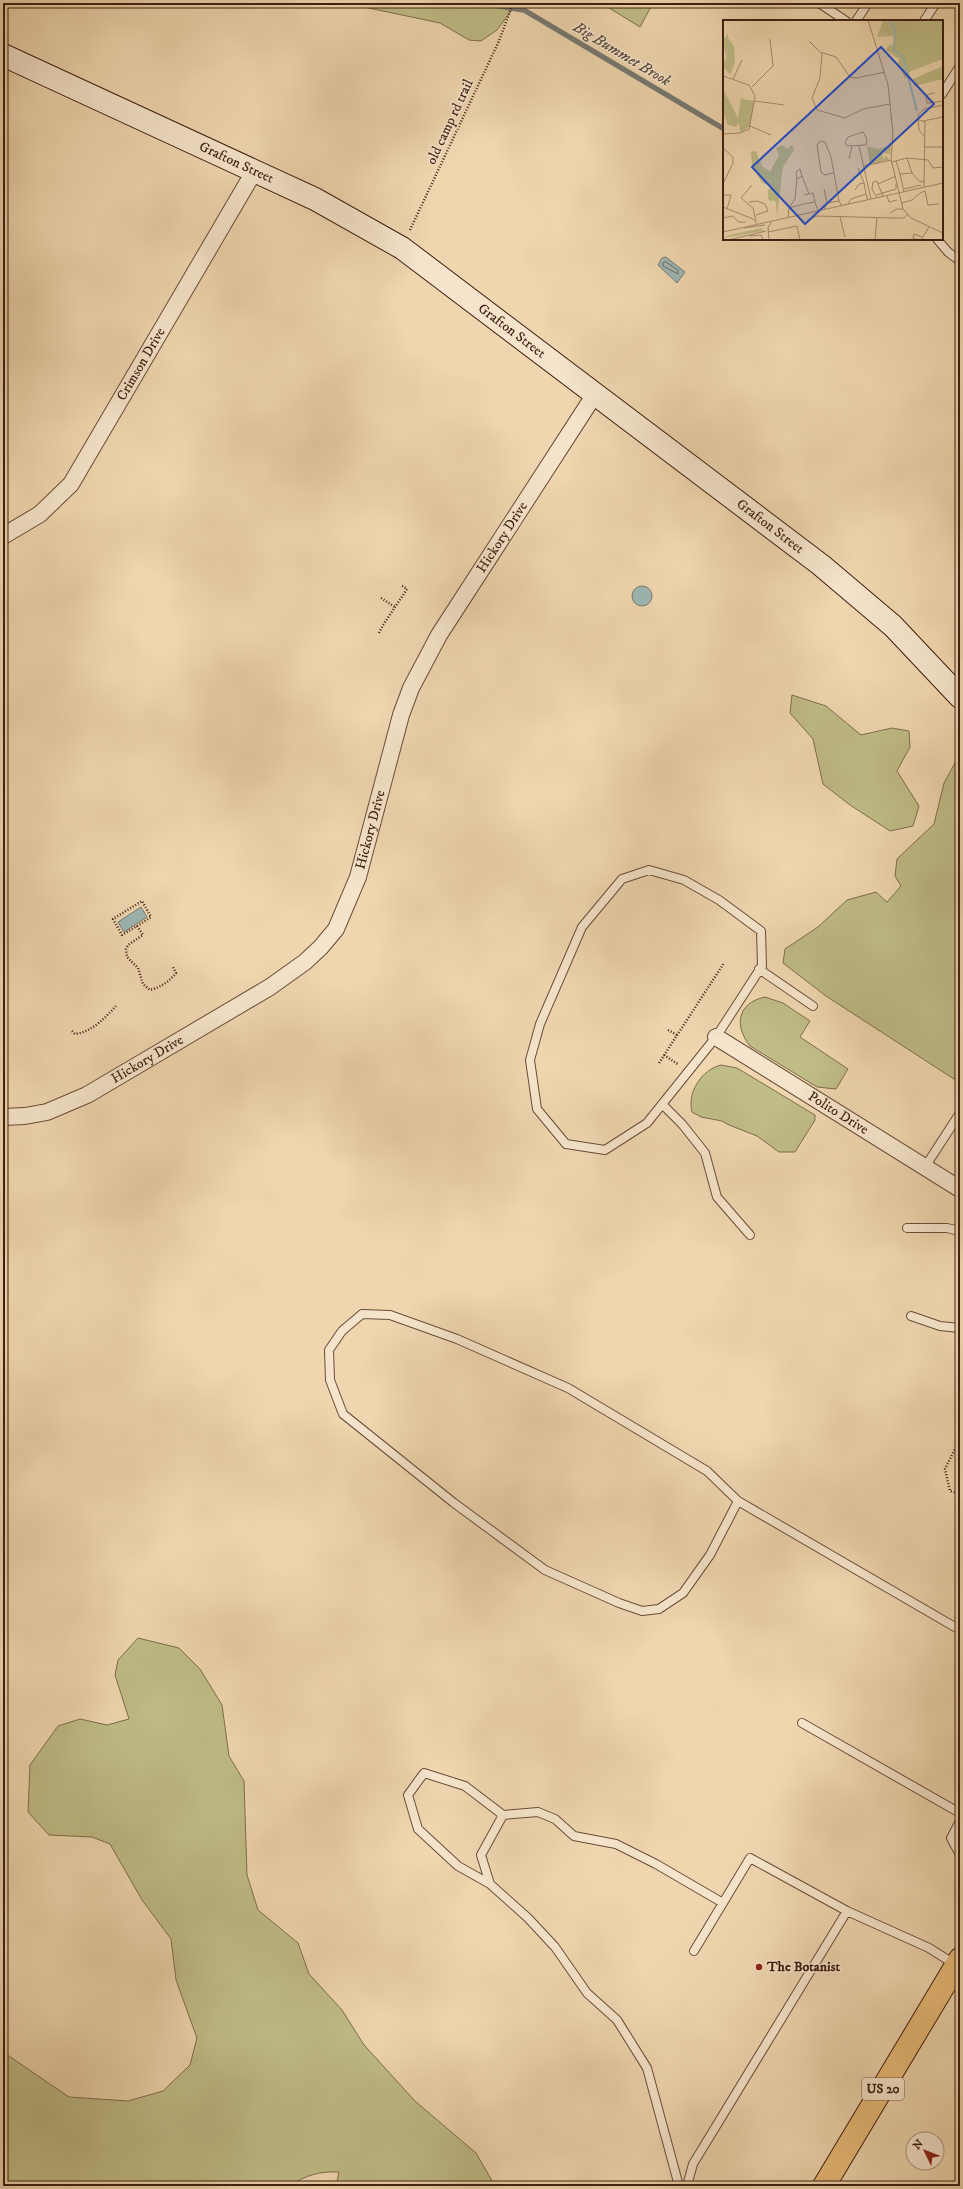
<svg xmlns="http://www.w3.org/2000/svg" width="963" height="2189" font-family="'IM FELL DW Pica',serif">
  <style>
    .green { fill: #bfbc87; stroke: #7e6d4c }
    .water { fill: #9db7b5; stroke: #777a73 }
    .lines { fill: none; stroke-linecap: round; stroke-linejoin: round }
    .shore { stroke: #6e6a63; stroke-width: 1 }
    .stream { stroke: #777a73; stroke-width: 5.5 }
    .lane-casing { stroke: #6a4c38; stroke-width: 10 }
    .street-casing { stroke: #6a4c38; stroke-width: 18 }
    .secondary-casing { stroke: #3e1e11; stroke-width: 24 }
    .primary-casing { stroke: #3e1e11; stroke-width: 24 }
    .path { stroke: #3e1e11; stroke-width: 2.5; stroke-dasharray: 1 2; stroke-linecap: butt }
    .lane { stroke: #f5e4cb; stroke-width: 8 }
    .street { stroke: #f5e4cb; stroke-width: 16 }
    .secondary { stroke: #f5e4cb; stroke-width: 22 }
    .primary { stroke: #e8bb78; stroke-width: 22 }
    .poi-dot { fill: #8f2418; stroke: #f5e4cb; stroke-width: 1.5 }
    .labels { text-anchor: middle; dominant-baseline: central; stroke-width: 3; stroke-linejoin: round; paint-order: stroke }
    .shield { fill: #f5e4cb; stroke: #755949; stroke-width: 1 }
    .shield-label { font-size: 13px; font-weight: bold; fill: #3e1e11 }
    .street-label { font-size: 14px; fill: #3e1e11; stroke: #f5e4cb }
    .poi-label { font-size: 14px; font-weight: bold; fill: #3e1e11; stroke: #f5e4cb; text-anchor: start }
    .water-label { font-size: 15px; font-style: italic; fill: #5a4c42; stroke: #f5e4cb }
    .inset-river { fill: none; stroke: #9db7b5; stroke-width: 2 }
    .inset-road { fill: none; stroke: #a88c70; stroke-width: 1 }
    .view { fill: #1d4ed8; fill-opacity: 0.15; stroke: #1d4ed8; stroke-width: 2 }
    .inset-edge { fill: none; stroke: #3e1e11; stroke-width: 2 }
  </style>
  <rect width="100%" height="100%" fill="#efd6af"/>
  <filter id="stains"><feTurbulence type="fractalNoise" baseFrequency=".005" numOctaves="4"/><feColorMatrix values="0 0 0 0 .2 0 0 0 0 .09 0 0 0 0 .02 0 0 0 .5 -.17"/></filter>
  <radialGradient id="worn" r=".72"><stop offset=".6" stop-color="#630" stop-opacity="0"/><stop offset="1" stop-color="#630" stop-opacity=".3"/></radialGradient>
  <path class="green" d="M 359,3 L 517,3 L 497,30 L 481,41 L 469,40 L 440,23 L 364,7 Z
    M 601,3 L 653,3 L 640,27 Z
    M 792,695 L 826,706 L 861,735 L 892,728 L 909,731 L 910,747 L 897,771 L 919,806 L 913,826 L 890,831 L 850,805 L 823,784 L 813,739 L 790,713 Z
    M 960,754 L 960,1083 L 826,996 L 783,963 L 785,949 L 818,927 L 847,900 L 876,892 L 887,902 L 901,886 L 895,876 L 897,859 L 934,824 L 944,783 Z
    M 765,997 L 783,1003 L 810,1021 L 800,1037 L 848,1069 L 836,1089 L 817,1087 L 750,1046 C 734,1026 737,1003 765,997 Z
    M 721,1065 L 737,1068 L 815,1115 L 815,1120 L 795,1152 L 779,1152 L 757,1136 L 729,1125 L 722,1121 L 701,1117 L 692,1112 C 687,1093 701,1070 721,1065 Z
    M 138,1638 L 179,1648 L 200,1669 L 222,1705 L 229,1756 L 244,1781 L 247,1875 L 258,1910 L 298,1943 L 309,1974 L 342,2010 L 364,2045 L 415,2101 L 476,2153 L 495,2186 L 336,2186 L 339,2172 C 321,2171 305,2175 290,2186 L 16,2186 L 3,2181 L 3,2052 L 69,2097 L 128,2101 L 163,2091 L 190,2065 L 197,2038 L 176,1980 L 171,1939 L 142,1900 L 110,1844 L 92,1837 L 49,1835 L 28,1812 L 30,1765 L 58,1726 L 80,1719 L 107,1725 L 129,1719 L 115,1675 L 118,1660 Z"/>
  <path class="water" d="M 666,257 L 685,272 L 677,283 L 658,265 L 662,258 Z
    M632 596a10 10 0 1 1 20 0a10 10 0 1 1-20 0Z
    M 141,907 L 147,917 L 124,932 L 118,922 Z"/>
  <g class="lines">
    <path class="shore" d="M 666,262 L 678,270 L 678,274 L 663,266 L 663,263 Z"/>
    <path class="stream" d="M 481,3 L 524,10 L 724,129"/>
    <defs>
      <path id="lane" d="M 819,3 L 846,21
        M 856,21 L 868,3
        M 924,21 L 936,3
        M 942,94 L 960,66
        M 937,239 L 948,252 L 960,261
        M 649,870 L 684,880 L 719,900 L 761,931 L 762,966 L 716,1037 L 647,1123 L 605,1150 L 566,1144 L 537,1109 L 530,1060 L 540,1024 L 582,927 L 622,879 Z
        M 759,969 L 813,1006
        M 662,1104 L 682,1124 L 705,1153 L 717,1197 L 750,1235
        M 925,1167 L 960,1113
        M 907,1228 L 947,1228 L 960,1231
        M 911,1316 L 940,1326 L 960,1328
        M 738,1501 L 710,1555 L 683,1593 L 659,1609 L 642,1611 L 619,1603 L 545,1570 L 454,1503 L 343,1414 L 330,1380 L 329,1350 L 342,1331 L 362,1314 L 390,1315 L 457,1339 L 568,1388 L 707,1471 L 738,1501 L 960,1630
        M 802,1723 L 960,1813
        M 503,1815 L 538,1812 L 555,1819 L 574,1836 L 616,1844 L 656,1864 L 723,1903
        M 960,1821 L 951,1838 L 960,1855
        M 490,1884 L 481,1855 L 503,1815 L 465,1786 L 424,1773 L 408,1795 L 418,1829 L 458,1866 L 490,1884 L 528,1918 L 555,1947 L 587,1993 L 617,2020 L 647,2068 L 679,2186
        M 694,1951 L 750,1858 L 847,1911
        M 687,2186 L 693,2164 L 847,1911 L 929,1948 L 956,1965"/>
      <g id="street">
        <path id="s1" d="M 3,536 L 40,514 L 71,484 L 255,170"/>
        <path id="s2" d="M 716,1037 L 960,1189"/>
        <path id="s3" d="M 3,1117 L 25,1116 L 47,1112 L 87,1095 L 270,987 L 305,962 L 321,947 L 336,929 L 358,877 L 401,715 L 411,688 L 439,635 L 595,394"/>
      </g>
      <g id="secondary">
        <path id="s4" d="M 3,55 L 315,199 L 402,248 L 821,565 L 893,626 L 960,697"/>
      </g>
      <path id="primary" d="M 824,2186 L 960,1959"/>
    </defs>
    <use href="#lane" class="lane-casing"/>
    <use href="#street" class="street-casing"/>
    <use href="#secondary" class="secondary-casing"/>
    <use href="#primary" class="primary-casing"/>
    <path class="path" d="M 410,230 L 499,41 L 513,3
      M 381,598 L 395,607
      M 379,633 L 383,625 L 407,589 L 401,585
      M 137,926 L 151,917 L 142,901 L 113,919 L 122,935 L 137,926 L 143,935 L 128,945 L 126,949 L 127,957 L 138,968 L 143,984 L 150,990 C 161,987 170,981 176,973 L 173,967
      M 668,1030 L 677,1035
      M 72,1031 L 75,1034 C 92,1032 105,1018 116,1006
      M 664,1055 L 679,1065
      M 659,1063 L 724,963
      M 960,1439 L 945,1469 L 950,1491 L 960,1494"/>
    <use href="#lane" class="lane"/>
    <use href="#street" class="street"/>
    <use href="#secondary" class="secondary"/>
    <use href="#primary" class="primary"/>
  </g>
  <circle class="poi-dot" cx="759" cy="1967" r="4"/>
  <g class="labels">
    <rect class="shield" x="862" y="2078" width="42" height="22" rx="3"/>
    <g class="shield-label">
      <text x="883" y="2089">US 20</text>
    </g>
    <g class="street-label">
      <text transform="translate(450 122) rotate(-65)">old camp rd trail</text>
      <text stroke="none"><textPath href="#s4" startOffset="257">Grafton Street</textPath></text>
      <text stroke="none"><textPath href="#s4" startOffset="581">Grafton Street</textPath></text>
      <text stroke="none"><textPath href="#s1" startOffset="225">Crimson Drive</textPath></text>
      <text stroke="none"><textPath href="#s4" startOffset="905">Grafton Street</textPath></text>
      <text stroke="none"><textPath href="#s3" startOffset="818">Hickory Drive</textPath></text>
      <text stroke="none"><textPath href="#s3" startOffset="494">Hickory Drive</textPath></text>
      <text stroke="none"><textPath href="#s3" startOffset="158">Hickory Drive</textPath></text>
      <text stroke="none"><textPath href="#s2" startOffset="144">Polito Drive</textPath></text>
    </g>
    <g class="poi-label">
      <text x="767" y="1967">The Botanist</text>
    </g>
    <g class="water-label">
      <text transform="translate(622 54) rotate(31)">Big Bummet Brook</text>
    </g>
  </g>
  <g transform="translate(723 20)">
    <rect width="220" height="220" fill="#efd6af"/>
    <path d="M 160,0 L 167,0 L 171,6 L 169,0 L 220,0 L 220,39 L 186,52 L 187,58 L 182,58 L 175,44 L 176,39 L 163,30 L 165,26 L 171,24 L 172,18 L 170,16 L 154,17 ZM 5,13 L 5,18 L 11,26 L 12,43 L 7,55 L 0,46 L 3,37 L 0,21 ZM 220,46 L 220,59 L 191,66 L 190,59 ZM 0,69 L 15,98 L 18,79 L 32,81 L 27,106 L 17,113 L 16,103 L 12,107 L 4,104 L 0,91 ZM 60,125 L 64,129 L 69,125 L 71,130 L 60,147 L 54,196 L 53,182 L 49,180 L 47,182 L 45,178 L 45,170 L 49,166 L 39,163 L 29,146 L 28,132 L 33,131 L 39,146 L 47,152 L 56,135 L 53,128 ZM 168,125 L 167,134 L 159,133 L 161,140 L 163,135 L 166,140 L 147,144 L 144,126 L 155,129 ZM 39,208 L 40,211 L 0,218 L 6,215 Z" fill="#bfbc87"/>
    <path class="inset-river" d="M 166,0 L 172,8 L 171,30 L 180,37 L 194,91"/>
    <path class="inset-road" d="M 145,0 L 165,65 L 170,113 L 168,139 L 180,189 L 188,198 L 220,213M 86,21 L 97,32 L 113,37 L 127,57 L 133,58 L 162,52M 99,33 L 97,58 L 89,78 L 94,90 L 122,98 L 140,89 L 167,84M 0,56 L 26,65 L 32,76 L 26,109 L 17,113 L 0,114M 10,59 L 19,40M 29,67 L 50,46 L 47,19M 212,73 L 203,75 L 204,83 L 220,81M 32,81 L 61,85M 195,100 L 196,110 L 201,116M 200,101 L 220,97M 27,106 L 48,115M 140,112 L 144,119 L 143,125 L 124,126 L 122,123 L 125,117 ZM 136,126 L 148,179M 202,127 L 220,127M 0,128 L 10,137 L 10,143 L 0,164M 184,138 L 205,140 L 210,148 L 220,147M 126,139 L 129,127M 173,141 L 177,154 L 189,153M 169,142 L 184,138 L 189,153 L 197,162 L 201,161M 140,146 L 169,140M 135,148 L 141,163M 110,153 L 102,155 L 98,152 L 94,125 L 97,121 L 102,122 L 108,137 L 116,181M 177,154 L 181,172M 79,156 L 86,174M 29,165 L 18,178 L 30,188 L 33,201M 201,167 L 202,102 L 196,100 L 195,95 L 201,89 L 220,85M 101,169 L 104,183M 181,169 L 198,165M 132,170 L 136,164 L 141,163 L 143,174M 0,175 L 8,175 L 4,189M 81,175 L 90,173 L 92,182M 152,175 L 149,169 L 150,162 L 154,161 L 155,164M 160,176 L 155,164 L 173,156M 164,176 L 166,182 L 174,180M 153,177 L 153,175 L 173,169 L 173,164M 26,182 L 34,181 L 42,184 L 45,191 L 33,195M 179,183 L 189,180 L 197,173 L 202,171 L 205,185 L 216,184M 125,184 L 128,179 L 143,174 L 145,180M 0,187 L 30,199 L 34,204M 66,188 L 72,179 L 74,159 L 79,156 L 77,149 L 73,152 L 74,159M 101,190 L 104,183 L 116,181 L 118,185M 167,193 L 174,189 L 180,189M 117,197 L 122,217M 0,198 L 9,196 L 16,202 L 23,202M 65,198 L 66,188 L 81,184 L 92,182 L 95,191M 87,199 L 94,196 L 171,198 L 181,198 L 184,195M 21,208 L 42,205M 0,212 L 220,163M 45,212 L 74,206 L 77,220M 26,216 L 38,215 L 40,220M 5,220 L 43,211M 46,220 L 45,208 L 48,202M 152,220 L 154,198M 194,220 L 190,218 L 191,214 L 199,217M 198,220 L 206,207"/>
    <path class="view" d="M 158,27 L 211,84 L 82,204 L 29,147 Z"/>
    <rect width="220" height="220" class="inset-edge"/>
  </g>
  <rect width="963" height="2189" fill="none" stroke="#efd6af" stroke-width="16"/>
  <rect x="4" y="4" width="955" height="2181" fill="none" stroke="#3e1e11" stroke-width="2"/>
  <rect x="8" y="8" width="947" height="2173" fill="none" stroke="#3e1e11"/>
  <g transform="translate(925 2151) rotate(313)"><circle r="19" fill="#f5e4cb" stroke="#ac9581"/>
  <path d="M0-3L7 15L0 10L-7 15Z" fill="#8f2418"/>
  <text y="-6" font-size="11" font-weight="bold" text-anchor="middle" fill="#3e1e11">N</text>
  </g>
  <rect width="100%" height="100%" filter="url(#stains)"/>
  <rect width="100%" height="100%" fill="url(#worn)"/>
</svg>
